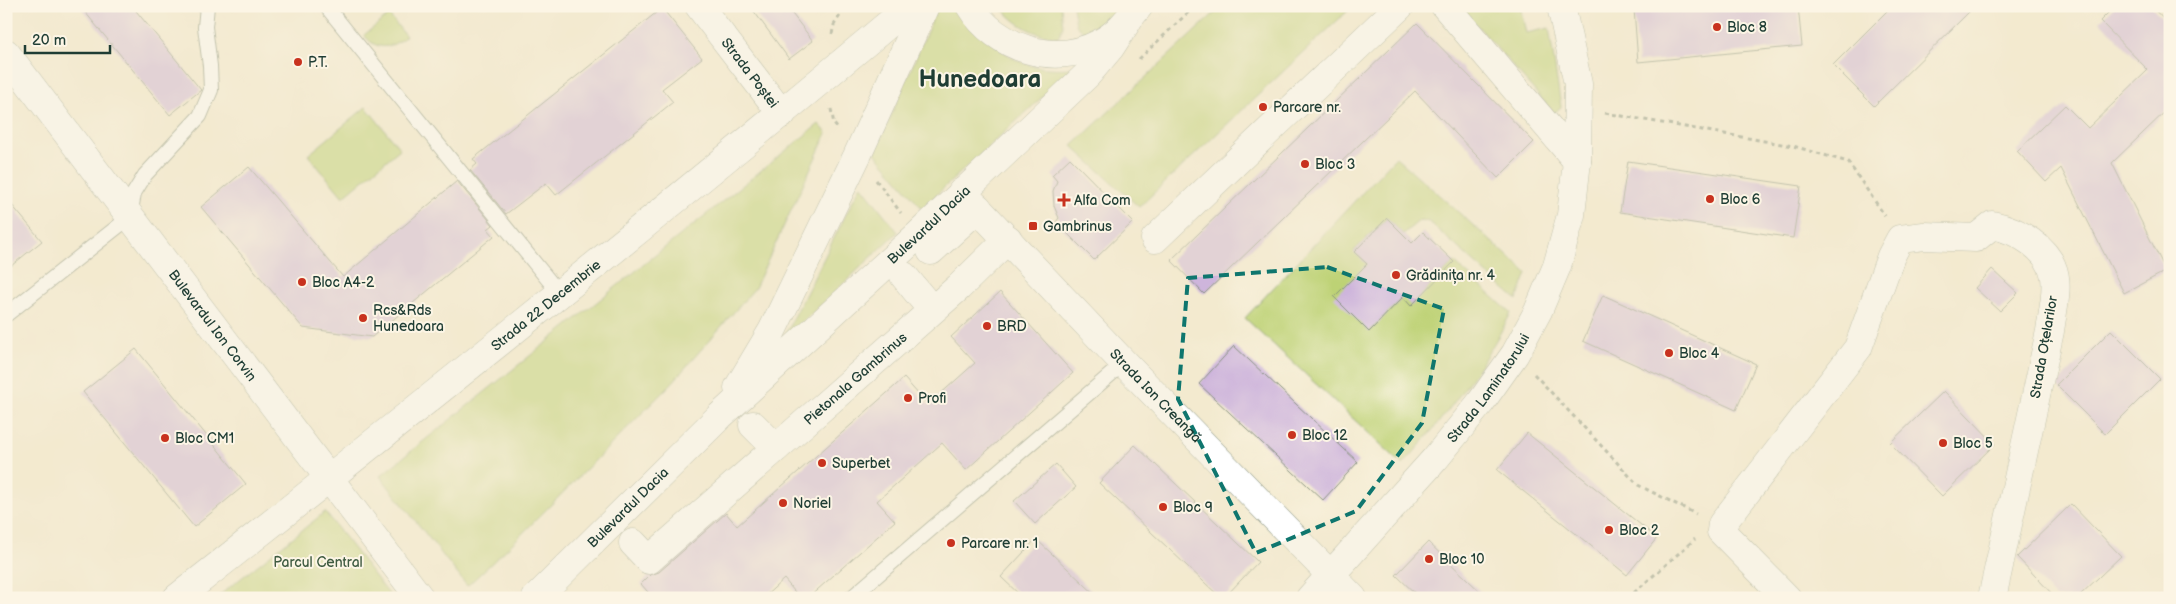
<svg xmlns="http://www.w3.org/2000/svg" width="2176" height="604" font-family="'Balsamiq Sans',sans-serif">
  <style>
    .green { fill: #bdd275; stroke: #6e8854 }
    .building { fill: #ceb5dc }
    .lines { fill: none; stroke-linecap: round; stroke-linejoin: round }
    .lane-casing { stroke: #899482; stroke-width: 16 }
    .street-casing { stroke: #899482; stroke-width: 29 }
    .secondary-casing { stroke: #899482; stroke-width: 29 }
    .path { stroke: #899482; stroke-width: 3; stroke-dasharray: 4 4; stroke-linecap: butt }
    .lane { stroke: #fff; stroke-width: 14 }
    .street { stroke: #fff; stroke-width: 28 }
    .secondary { stroke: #fff; stroke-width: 28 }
    .marked { fill: none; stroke: #0f766e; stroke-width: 4; stroke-dasharray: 10 6; stroke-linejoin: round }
    .poi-dot { fill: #c8321e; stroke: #fcf5e5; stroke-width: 2 }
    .labels { text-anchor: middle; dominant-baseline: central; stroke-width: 4; stroke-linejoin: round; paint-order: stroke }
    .poi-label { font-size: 14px; fill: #1f3d34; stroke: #fcf5e5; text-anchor: start }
    .street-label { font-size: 14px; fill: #1f3d34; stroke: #fcf5e5 }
    .park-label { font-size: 14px; fill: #3f5b41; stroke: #fcf5e5 }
    .town-label { font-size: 24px; font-weight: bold; fill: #1f3d34; stroke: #fcf5e5 }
  </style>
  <rect width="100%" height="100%" fill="#fcf5e5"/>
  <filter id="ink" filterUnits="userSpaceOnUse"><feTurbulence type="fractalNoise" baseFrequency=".02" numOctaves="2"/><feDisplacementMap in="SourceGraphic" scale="10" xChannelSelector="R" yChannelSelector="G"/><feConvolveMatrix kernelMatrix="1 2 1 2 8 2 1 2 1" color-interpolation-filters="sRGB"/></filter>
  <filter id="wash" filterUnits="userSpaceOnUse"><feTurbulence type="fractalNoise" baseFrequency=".0096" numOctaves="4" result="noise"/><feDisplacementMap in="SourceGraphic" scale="20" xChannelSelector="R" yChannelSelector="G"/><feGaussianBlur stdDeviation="1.12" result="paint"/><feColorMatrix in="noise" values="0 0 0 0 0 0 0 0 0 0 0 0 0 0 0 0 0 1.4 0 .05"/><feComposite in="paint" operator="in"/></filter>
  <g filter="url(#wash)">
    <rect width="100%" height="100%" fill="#f3eacf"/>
    <path class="green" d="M 938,6 L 961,6 C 973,19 997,48 1010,56 C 1029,69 1052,69 1074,68 L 922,208 L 875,153 Z
      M 1000,6 L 1061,6 L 1063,27 L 1058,37 C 1033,35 1016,25 1000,6 Z
      M 1073,6 L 1124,6 L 1100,28 L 1086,34 L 1076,25 Z
      M 1222,6 L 1353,6 L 1139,207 L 1072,146 Z
      M 1460,6 L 1520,6 L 1526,33 L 1549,28 L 1561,107 L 1554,113 Z
      M 389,15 L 406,36 C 391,49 376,51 364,35 Z
      M 366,107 L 400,149 L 343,197 L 308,155 Z
      M 819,124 L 827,133 L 755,288 L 672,383 L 511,545 L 467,586 L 380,476 Z
      M 1396,157 L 1527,273 L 1517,300 L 1429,222 L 1420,220 L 1403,234 L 1387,218 L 1354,251 L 1367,264 L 1369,331 L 1403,297 L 1411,305 L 1454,262 L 1511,313 C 1480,372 1446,415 1403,465 L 1245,318 Z
      M 861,185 L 898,232 L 790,334 L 785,335 Z
      M 325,512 L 392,598 L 216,598 Z"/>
    <g id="blocks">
      <path class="building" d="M 80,6 L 132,6 L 201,90 L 170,115 Z
        M 750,6 L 786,6 L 813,41 L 789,59 Z
        M 1661,6 L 1798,6 L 1802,46 L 1638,62 L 1634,9 Z
        M 1892,6 L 1975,6 L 1874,106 L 1833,65 Z
        M 2115,6 L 2151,6 L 2170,26 L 2170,107 L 2112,163 L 2166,271 L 2124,293 L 2061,168 L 2046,182 L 2017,151 L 2065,105 L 2088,128 L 2148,70 L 2100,21 Z
        M 662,8 L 702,58 L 662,89 L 673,102 L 556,195 L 546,183 L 506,214 L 470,170 L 477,164 L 473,159 Z
        M 1417,23 L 1534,142 L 1498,178 L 1415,91 L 1204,294 L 1171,260 Z
        M 1070,158 L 1133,222 L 1094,260 L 1056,222 L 1059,218 L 1054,206 L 1053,191 L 1057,181 L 1052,175 Z
        M 1628,161 L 1801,186 L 1793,238 L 1620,212 Z
        M 249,167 L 343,277 L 457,181 L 493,225 L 488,229 L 494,236 L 372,337 L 303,328 L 201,207 Z
        M 6,198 L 42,241 L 6,270 Z
        M 1387,218 L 1412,243 L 1423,232 L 1454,262 L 1411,306 L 1403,297 L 1369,332 L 1334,297 L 1367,264 L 1354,252 Z
        M 1992,269 L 2018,293 L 2000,311 L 1975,288 Z
        M 1000,292 L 1073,373 L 966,470 L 942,443 L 877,501 L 895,521 L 808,598 L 800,598 L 784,579 L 763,598 L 653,598 L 641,584 L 650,575 L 659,572 L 726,513 L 737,526 L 904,378 L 928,405 L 975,363 L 951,337 Z
        M 1603,295 L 1756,364 L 1736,410 L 1583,341 Z
        M 2111,330 L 2160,379 L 2105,434 L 2056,385 Z
        M 1234,346 L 1358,462 L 1323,500 L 1199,384 Z
        M 136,349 L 246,484 L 194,527 L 83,392 Z
        M 1944,391 L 1995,444 L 1942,496 L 1890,443 Z
        M 1527,433 L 1657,538 L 1627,575 L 1497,470 Z
        M 1135,445 L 1258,562 L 1224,598 L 1221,598 L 1099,483 Z
        M 1056,464 L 1076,487 L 1035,524 L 1014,501 Z
        M 2071,504 L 2121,556 L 2077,598 L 2056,598 L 2017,557 Z
        M 1036,539 L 1099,598 L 1023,598 L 1001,577 Z
        M 1428,542 L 1487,598 L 1420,598 L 1396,575 Z"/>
    </g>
  </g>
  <g filter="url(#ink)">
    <use href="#blocks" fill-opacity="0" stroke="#899482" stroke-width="1"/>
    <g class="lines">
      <defs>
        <path id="lane" d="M 326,6 L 559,293
          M 6,315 L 130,217 L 134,193 L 145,175 L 200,116 L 211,90 L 210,66 L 205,27 L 207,6
          M 851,598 L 1124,363"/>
        <g id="street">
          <path id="s1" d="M 699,6 L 782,114"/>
          <path d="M 1445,6 L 1577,161"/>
          <path id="s2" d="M 6,53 L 420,598"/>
          <path d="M 1155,239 L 1400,6"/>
          <path d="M 931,251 L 978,208"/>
          <path d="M 904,276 L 932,310"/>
          <path d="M 753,425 L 776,448"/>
          <path id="s3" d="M 633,543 L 649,560 L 959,287 L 1008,239"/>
          <path id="s4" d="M 177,598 C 424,404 669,208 910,6"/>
          <path id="s5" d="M 1310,598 L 1435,459 L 1481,402 L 1515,354 L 1538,311 L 1557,266 L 1571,215 L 1577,161 L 1578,84 L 1561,6"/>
          <path d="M 1787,598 L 1721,531 L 1722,524 L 1858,348 L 1891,256 L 1900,239 L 1924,236 L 1976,238 L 1992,225 C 2008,228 2018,233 2031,242 C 2066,267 2055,294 2050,331 L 1992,598"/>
        </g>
        <g id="secondary">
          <path d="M 970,6 C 996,49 1055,67 1100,43 C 1116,35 1128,20 1139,6"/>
          <path id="s6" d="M 962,192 L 1124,363 L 1353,598"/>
          <path d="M 738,388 L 772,331 L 857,156 L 925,6"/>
          <path id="s7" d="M 536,598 L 720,416 L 918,235 L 1088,74 L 1110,48 L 1127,22"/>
        </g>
      </defs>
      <use href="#lane" class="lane-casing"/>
      <use href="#street" class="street-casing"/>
      <use href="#secondary" class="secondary-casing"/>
      <path class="path" d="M 832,34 L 834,25 L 846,6
        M 1139,59 L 1195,6
        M 831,109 L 834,124 L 838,129
        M 1605,113 L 1793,146 L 1848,162 L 1885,216
        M 876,180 L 901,213
        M 1534,374 L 1638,485 L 1696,514
        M 1628,598 L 1695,539"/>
      <use href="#lane" class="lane"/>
      <use href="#street" class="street"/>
      <use href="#secondary" class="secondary"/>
    </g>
  </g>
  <path d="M0 0H2176V604H0ZM 1327,267 L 1444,309 L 1422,423 L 1356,511 L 1256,553 L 1178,399 L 1188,278 Z" fill="#f3eacf" fill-opacity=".55" fill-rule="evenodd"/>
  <path class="marked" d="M 1327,267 L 1444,309 L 1422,423 L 1356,511 L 1256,553 L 1178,399 L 1188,278 Z"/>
  <g class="poi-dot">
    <circle cx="1717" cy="27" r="5"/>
    <circle cx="298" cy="62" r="5"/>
    <circle cx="1263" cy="107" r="5"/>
    <circle cx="1305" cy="164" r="5"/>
    <circle cx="1710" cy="199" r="5"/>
    <path d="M1061.5 192.5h5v5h5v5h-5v5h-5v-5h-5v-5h5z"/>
    <rect x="1028" y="221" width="10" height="10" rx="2.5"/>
    <circle cx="1396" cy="275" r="5"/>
    <circle cx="302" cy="282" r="5"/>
    <circle cx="363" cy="318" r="5"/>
    <circle cx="987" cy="326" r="5"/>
    <circle cx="1669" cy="353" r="5"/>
    <circle cx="908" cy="398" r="5"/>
    <circle cx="1292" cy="435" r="5"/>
    <circle cx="165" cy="438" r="5"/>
    <circle cx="1943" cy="443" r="5"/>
    <circle cx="822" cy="463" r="5"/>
    <circle cx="783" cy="503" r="5"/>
    <circle cx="1163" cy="507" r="5"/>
    <circle cx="1609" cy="530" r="5"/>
    <circle cx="951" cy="543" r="5"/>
    <circle cx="1429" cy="559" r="5"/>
  </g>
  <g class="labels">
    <g class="poi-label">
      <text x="1727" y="27">Bloc 8</text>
      <text x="308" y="62">P.T.</text>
      <text x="1273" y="107">Parcare nr.</text>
      <text x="1315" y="164">Bloc 3</text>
      <text x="1720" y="199">Bloc 6</text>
      <text x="1074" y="200">Alfa Com</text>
      <text x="1043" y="226">Gambrinus</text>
      <text x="1406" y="275">Grădinița nr. 4</text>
      <text x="312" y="282">Bloc A4-2</text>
      <text x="373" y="310">Rcs&amp;Rds<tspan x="373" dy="16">Hunedoara</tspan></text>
      <text x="997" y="326">BRD</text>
      <text x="1679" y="353">Bloc 4</text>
      <text x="918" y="398">Profi</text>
      <text x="1302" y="435">Bloc 12</text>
      <text x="175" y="438">Bloc CM1</text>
      <text x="1953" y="443">Bloc 5</text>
      <text x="832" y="463">Superbet</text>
      <text x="793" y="503">Noriel</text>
      <text x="1173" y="507">Bloc 9</text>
      <text x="1619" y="530">Bloc 2</text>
      <text x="961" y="543">Parcare nr. 1</text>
      <text x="1439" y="559">Bloc 10</text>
    </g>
    <g class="street-label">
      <text stroke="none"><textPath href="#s1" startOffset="84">Strada Poștei</textPath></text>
      <text stroke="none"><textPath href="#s7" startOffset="542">Bulevardul Dacia</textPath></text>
      <text stroke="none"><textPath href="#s4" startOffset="471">Strada 22 Decembrie</textPath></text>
      <text stroke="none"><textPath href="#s2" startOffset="342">Bulevardul Ion Corvin</textPath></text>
      <text transform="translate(2044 347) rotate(-80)">Strada Oțelarilor</text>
      <text stroke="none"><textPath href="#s3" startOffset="298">Pietonala Gambrinus</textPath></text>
      <text stroke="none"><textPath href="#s5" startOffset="276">Strada Laminatorului</textPath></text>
      <text stroke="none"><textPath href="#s6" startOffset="281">Strada Ion Creangă</textPath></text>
      <text stroke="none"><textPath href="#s7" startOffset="129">Bulevardul Dacia</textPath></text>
    </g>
    <g class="park-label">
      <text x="318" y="562">Parcul Central</text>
    </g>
    <g class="town-label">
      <text x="980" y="79">Hunedoara</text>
    </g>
  </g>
  <rect width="2176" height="604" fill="none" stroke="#fcf5e5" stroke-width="25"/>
  <path d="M25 45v8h85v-8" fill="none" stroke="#1f3d34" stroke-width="2.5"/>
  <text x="32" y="45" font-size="15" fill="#1f3d34" stroke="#fcf5e5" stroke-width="4" paint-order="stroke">20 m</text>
</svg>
